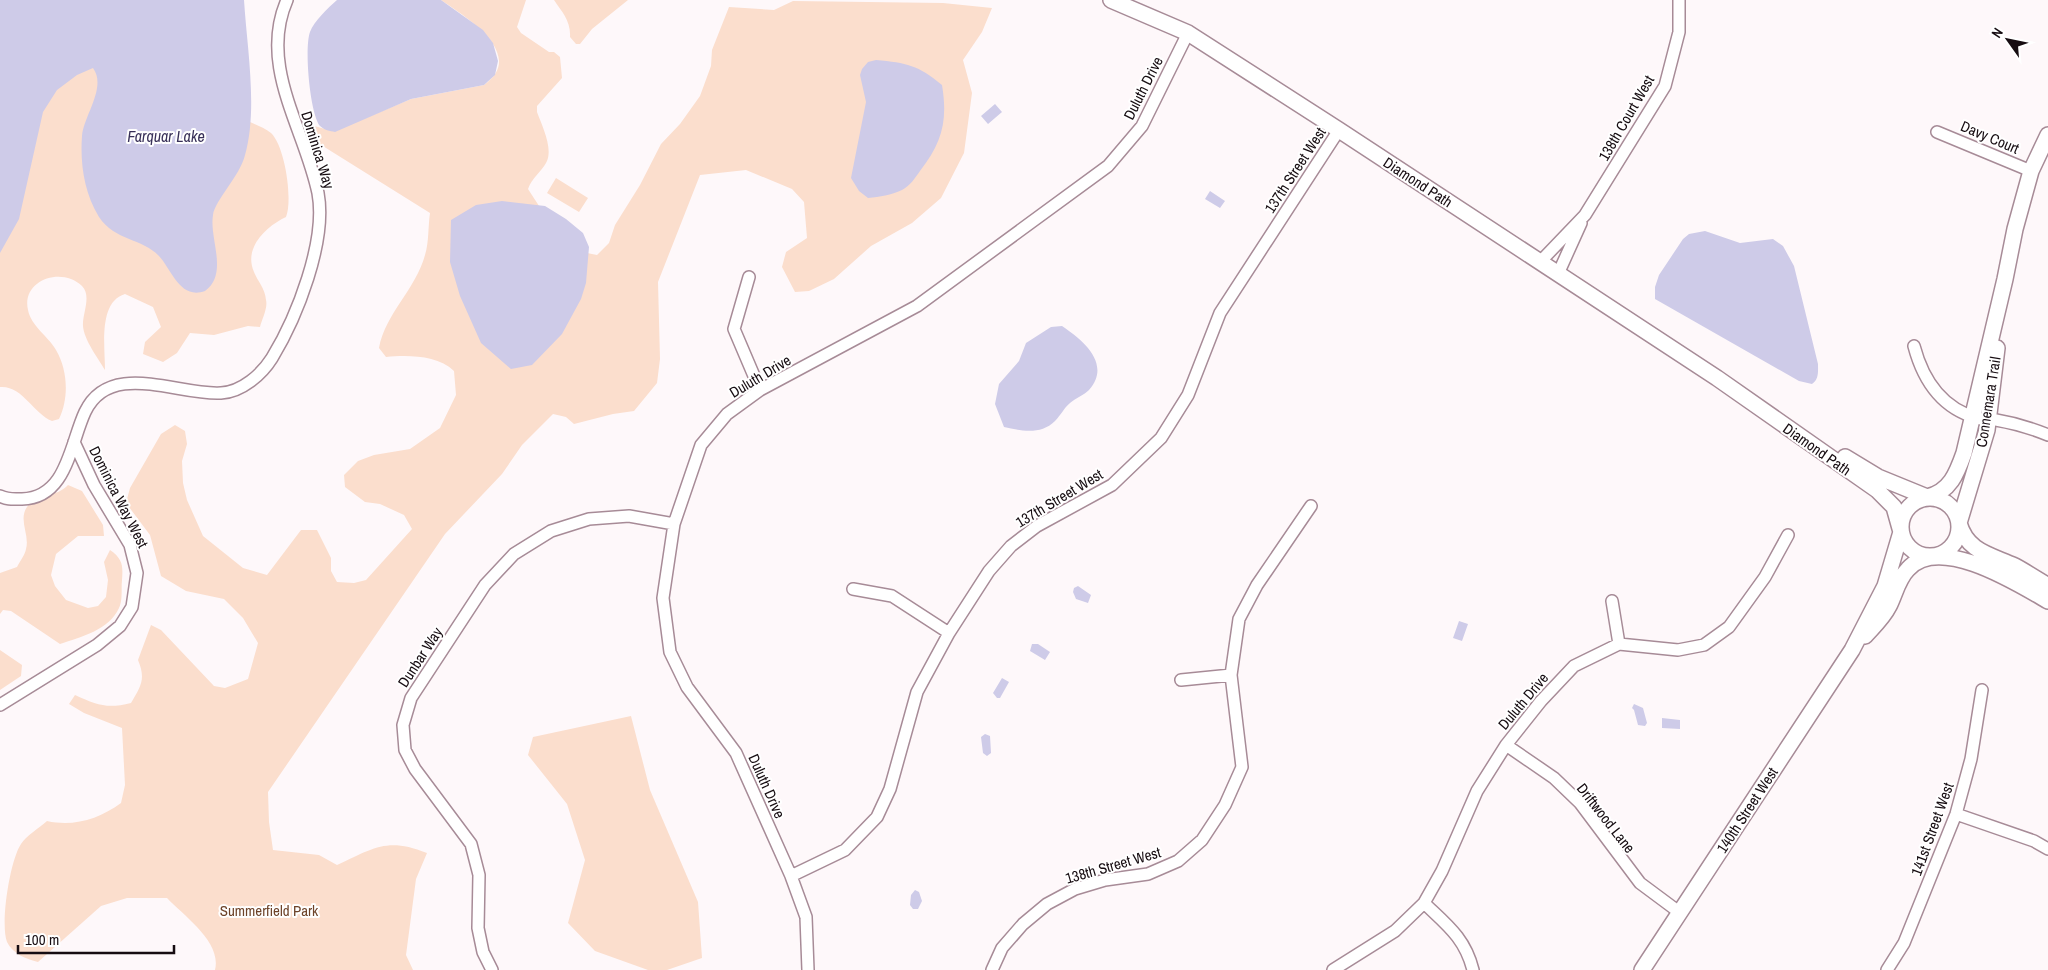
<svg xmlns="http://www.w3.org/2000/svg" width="2048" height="970" font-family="'Archivo Narrow',sans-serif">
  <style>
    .green { fill: #fbdecd }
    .water { fill: #cecbe8 }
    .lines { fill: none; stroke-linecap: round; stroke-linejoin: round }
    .street-casing { stroke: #a78b97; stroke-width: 14 }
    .secondary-casing { stroke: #a78b97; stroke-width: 18 }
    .street { stroke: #fff; stroke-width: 11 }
    .secondary { stroke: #fff; stroke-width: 15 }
    .labels { text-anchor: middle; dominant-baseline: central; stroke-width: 4; stroke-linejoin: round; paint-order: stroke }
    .street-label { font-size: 15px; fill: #160c11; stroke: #fff }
    .park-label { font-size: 15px; fill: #6d4329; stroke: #fff }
    .water-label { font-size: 16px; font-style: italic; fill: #383058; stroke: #fff }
  </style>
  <rect width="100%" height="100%" fill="#fef8fa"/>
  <path class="green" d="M 441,0 L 526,0 L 517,27 L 521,33 L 549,52 L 554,52 L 560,57 L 562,78 L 537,106 L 537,112 C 542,126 554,149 546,163 C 541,172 532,178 528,189 L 567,249 L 597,255 L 609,243 L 615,225 L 640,185 L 661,144 L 680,124 L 700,96 L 711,66 L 712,50 L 729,7 L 774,10 L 793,1 L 943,3 L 992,8 L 982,32 L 963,60 L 972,93 L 964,153 L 941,198 L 912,223 L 871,246 L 834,279 L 809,291 L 795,292 L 782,267 L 786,252 L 807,238 L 804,202 L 792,189 L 746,170 L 700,175 L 658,282 L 660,359 L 657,383 L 634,411 L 613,414 L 574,424 L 566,417 L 553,414 L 522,445 L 502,474 L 445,534 L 268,792 L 269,822 L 273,850 L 319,855 L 337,865 C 374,848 387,837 427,853 L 416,879 L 406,955 L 413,970 L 215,970 C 222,942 184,916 167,898 L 127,898 L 101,906 L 38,962 C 26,959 13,954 7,942 C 0,924 10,860 21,844 C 26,836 39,828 47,821 C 74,827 99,819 121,803 L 125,785 L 122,728 L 84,713 L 69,704 L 75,695 C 97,705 107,709 131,703 C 141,686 146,679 138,660 L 151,625 L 161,630 L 214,686 L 225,688 L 248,679 L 258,643 L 243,618 L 224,599 L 186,591 L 161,576 L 150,535 L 126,503 L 130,488 L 161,434 L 175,425 L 185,431 L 187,444 L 182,461 L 183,483 L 187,500 L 203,536 L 243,568 L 267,575 L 301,530 L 317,530 L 331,558 L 331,571 L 337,582 L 354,583 L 366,580 L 412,529 L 404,515 L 380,504 L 365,502 L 345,487 L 344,475 L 358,461 L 374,455 L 410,449 L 440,428 L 456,395 L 454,371 C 437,355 408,355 386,357 L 379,348 C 385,314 416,289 425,255 C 429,242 428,226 430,213 L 310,138 L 311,125 L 325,129 L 363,119 L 411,99 L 484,85 C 528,54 464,16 441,0 Z
    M 554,0 L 628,0 L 592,29 L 580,44 L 576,44 L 570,37 C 571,21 562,12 554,0 Z
    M 74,44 L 204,145 L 250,122 C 256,125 265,128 271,133 C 285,146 293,200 286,217 C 267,226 243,247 254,272 C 258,282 265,288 266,300 C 268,308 262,319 260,327 L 248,326 L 214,335 L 190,333 L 177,353 L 163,362 L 143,354 L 145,342 L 161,327 L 153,307 L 125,294 C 98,302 105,347 105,370 C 98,358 84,340 83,326 C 82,314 92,296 82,286 C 62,266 21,280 28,310 C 31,326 49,337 56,350 C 68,370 69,399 59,419 L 52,421 C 33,413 22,385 0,387 L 0,194 Z
    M 556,178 L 588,198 L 579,212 L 547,193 Z
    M 68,485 L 82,491 L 103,525 L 104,536 L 78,536 L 56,554 L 51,575 L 55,586 L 66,600 L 88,608 L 98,606 L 106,597 L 108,580 L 104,562 L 110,550 C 123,559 123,566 122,580 C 121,588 123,600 119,608 C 109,630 81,637 60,644 L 11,611 L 3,610 L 0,614 L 0,573 L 17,567 C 20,561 25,555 26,549 C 30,535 18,520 27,507 C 36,494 58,497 68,485 Z
    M 0,650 L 22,665 L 21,676 L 0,690 Z
    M 631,716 L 650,790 L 698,902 L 702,958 L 667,970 L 648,970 L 595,951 L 568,923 L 585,860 L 567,804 L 528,755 L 533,737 Z"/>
  <path class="water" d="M 0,0 L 244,0 C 247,48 258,109 245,155 C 240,176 215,200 213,215 C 209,239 229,273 205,291 C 180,300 172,270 159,256 C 142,238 115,241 99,217 C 84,193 80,163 82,136 C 84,115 107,87 93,68 L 77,75 L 57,90 L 43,112 L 19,219 L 0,253 Z
    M 337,0 L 441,0 L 483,30 L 493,43 L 498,61 L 495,75 L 484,85 L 411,99 L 335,132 C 330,131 324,130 320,126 C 310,114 304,48 310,32 C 314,21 328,8 337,0 Z
    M 876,60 C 907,63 918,65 942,85 C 948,121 942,143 920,171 C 915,178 910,186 902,190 C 891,195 880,197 868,198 L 859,191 L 851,178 L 866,102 L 860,75 L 862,69 L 868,62 Z
    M 995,104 L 1002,112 L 988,124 L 981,116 Z
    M 1210,191 L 1225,201 L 1220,208 L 1205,199 Z
    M 502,201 L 545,206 L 566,219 L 583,233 L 589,247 L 586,283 L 581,299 L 562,334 L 532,365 L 511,369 L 481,343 L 460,296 L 450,262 L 451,220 L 476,205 Z
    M 1705,231 L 1740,243 L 1773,239 L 1783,246 L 1794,266 L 1818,364 C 1818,372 1819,379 1812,384 L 1799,381 L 1655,299 L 1655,287 L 1659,275 L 1683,239 L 1689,234 Z
    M 1062,326 C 1083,340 1112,364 1089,390 C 1084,395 1076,398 1070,403 C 1064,408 1061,415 1055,421 C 1041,435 1022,431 1004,427 L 995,404 L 999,384 L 1019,361 L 1026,343 L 1051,327 Z
    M 1078,586 L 1091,595 L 1088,603 L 1076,599 L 1073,592 L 1074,588 Z
    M 1459,621 L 1468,624 L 1462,641 L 1453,638 Z
    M 1032,644 L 1038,644 L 1050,652 L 1045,660 L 1030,651 Z
    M 1002,678 L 1009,682 L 1000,698 L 997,698 L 993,693 Z
    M 1634,704 L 1643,708 L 1647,723 L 1645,726 L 1638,725 L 1634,710 L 1632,708 Z
    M 1662,718 L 1680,720 L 1680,729 L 1662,728 Z
    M 985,734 L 990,736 L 991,753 L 987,756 L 983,753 L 981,737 Z
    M 915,890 L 919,892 L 922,901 L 918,909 L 913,909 L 910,905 L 911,895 Z"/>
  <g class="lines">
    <defs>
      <path id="street" d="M 1937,132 L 2031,171
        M 1540,262 L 1585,215 L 1665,86 L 1679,32 L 1679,0
        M 1558,274 L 1581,223
        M 749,277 L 734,329 L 760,390
        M 1914,346 C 1923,380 1941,408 1977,418 C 1983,420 1990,419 1996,420 C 2014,423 2031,428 2048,435
        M 0,496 C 8,500 13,499 22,499 C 67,498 70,444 85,412 C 110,359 179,396 221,393 C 242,392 262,374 272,358 C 297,317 327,241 318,193 C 305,129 258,66 287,0
        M 853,589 L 892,596 L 949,633
        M 1612,601 L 1619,644
        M 1181,680 L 1231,675
        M 0,705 L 97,645 L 120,626 L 132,607 L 137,573 L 130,545 L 94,485 L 74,442
        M 1506,745 L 1554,778 L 1580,803 L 1640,883 L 1679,912
        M 1956,814 L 2034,841 L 2048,849
        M 791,876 L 845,850 L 877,817 L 890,789 L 917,692 L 949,633 L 989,571 L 1011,546 L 1037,526 L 1112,485 L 1161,438 L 1188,395 L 1220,313 L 1339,130
        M 1424,903 C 1447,925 1465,938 1473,970
        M 492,970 L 483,952 L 478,928 L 479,875 L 471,844 L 415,769 L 405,750 L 403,725 L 411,698 L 485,585 L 514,554 L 551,531 L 589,519 L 629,516 L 674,524
        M 808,970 L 806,917 L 791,876 L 736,753 L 687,687 L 670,652 L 663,598 L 674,524 L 701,445 L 727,414 L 760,390 L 917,306 L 1108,166 L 1142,126 L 1188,33
        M 992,970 L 1002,948 L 1023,924 L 1047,904 L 1075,889 L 1105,880 L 1148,874 L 1178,861 L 1202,840 L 1225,805 L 1242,767 L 1231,675 L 1239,619 L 1257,585 L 1311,506
        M 1333,970 L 1395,931 L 1424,903 L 1442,871 L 1477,791 L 1506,745 L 1541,701 L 1574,666 L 1619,644 L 1678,650 L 1704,645 L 1729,627 L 1765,577 L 1788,535
        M 1887,970 L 1904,943 L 1956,814 L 1971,759 L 1982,690"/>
      <path id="secondary" d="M 1111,0 L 1188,33 L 1339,130 L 1717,378 L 1877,490 L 1894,507 L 1901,532 L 1885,586 L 1852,650 L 1642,970
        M 1997,348 L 1987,430 L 1959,523 C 1967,552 1991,555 2015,566 C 2026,572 2037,579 2048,586
        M 1845,457 L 1878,477 L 1927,497 C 1950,492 1957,473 1964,453 L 2005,279 L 2015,229 L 2031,171 L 2048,135
        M1901 527a29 29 0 1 1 58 0a29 29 0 1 1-58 0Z
        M 1865,636 C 1873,627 1883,618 1889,606 C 1895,594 1898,579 1908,569 C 1939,534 2017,583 2048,601"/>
    </defs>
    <use href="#street" class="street-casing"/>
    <use href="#secondary" class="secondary-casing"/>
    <use href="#street" class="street"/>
    <use href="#secondary" class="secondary"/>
  </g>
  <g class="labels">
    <g class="street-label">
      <text transform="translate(1143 88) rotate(-63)">Duluth Drive</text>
      <text transform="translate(1626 118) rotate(-60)">138th Court West</text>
      <text transform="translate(1990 137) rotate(23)">Davy Court</text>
      <text transform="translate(318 150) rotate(73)">Dominica Way</text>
      <text transform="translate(1295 170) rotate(-57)">137th Street West</text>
      <text transform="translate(1418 182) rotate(33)">Diamond Path</text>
      <text transform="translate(760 376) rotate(-31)">Duluth Drive</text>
      <text transform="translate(1988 402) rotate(-81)">Connemara Trail</text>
      <text transform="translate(1817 449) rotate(35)">Diamond Path</text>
      <text transform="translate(119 497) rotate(63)">Dominica Way West</text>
      <text transform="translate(1059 498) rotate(-31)">137th Street West</text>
      <text transform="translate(420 657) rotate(-57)">Dunbar Way</text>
      <text transform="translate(1523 701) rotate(-50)">Duluth Drive</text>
      <text transform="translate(767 786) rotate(66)">Duluth Drive</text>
      <text transform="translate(1747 810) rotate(-57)">140th Street West</text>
      <text transform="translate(1606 818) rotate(52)">Driftwood Lane</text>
      <text transform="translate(1932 829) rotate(-70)">141st Street West</text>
      <text transform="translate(1113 865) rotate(-16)">138th Street West</text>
    </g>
    <g class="park-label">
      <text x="269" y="910">Summerfield Park</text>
    </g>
    <g class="water-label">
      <text x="166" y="136">Farquar Lake</text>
    </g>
  </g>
  <g transform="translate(2008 40) rotate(303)" stroke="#ffffff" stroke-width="4" paint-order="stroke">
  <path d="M0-4L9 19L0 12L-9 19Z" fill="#160c11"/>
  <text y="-8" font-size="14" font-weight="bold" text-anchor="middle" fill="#160c11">N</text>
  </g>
  <path d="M18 945v8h156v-8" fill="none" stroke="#160c11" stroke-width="2.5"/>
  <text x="25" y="945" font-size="15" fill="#160c11" stroke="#ffffff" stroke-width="4" paint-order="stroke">100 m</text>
</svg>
